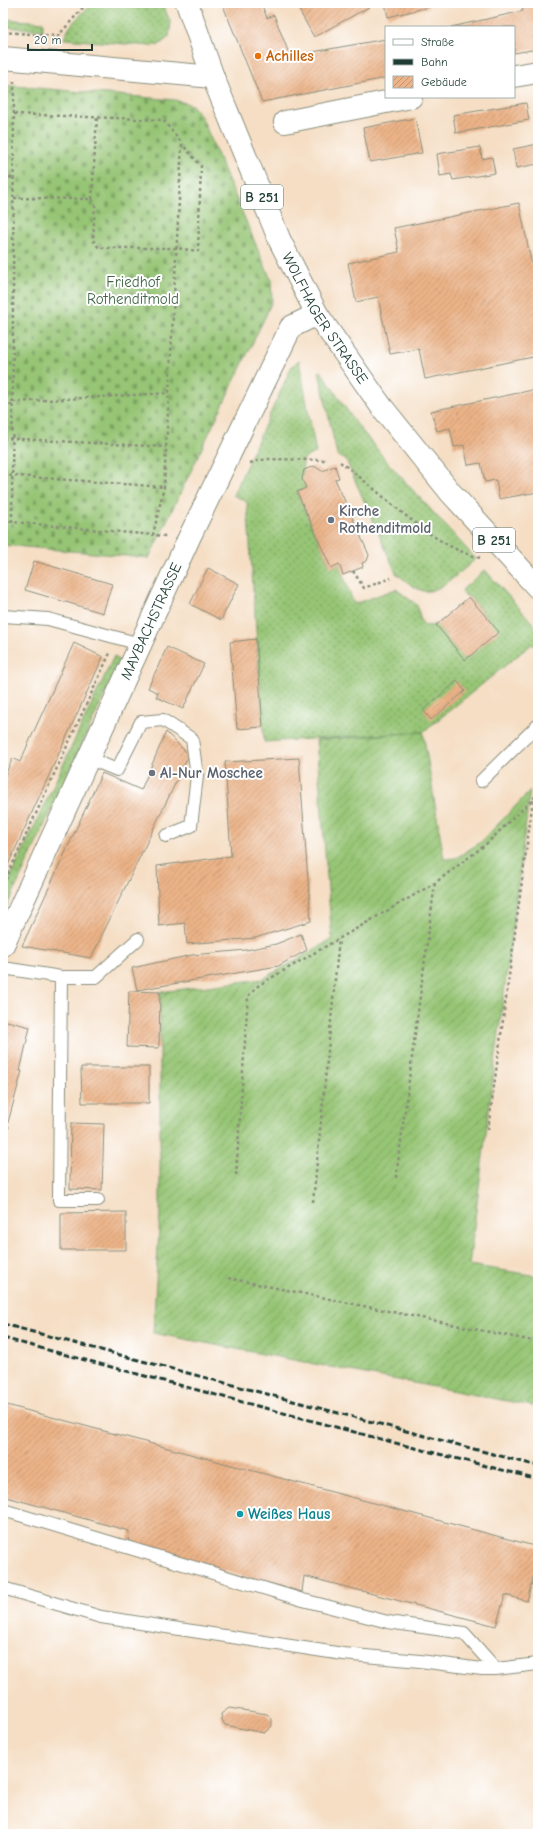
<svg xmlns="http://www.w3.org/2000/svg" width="541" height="1837" font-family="'Comic Neue',sans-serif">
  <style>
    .grass { fill: url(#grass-dots); stroke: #5a8154 }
    .cemetery { fill: url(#cemetery-stones); stroke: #5a8154 }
    .garden { fill: url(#garden-furrows); stroke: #5a8154 }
    .building { fill: url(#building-hatch) }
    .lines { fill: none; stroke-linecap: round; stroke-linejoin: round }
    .service-casing { stroke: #8a8e7c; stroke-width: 14 }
    .minor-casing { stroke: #8a8e7c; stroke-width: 24 }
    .secondary-casing { stroke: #8a8e7c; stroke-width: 24 }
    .primary-casing { stroke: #8a8e7c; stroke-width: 24 }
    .path { stroke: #8a8e7c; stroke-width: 2.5; stroke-dasharray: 3 3; stroke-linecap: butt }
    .service { stroke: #fff; stroke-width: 12 }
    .minor { stroke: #fff; stroke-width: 22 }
    .secondary { stroke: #fff; stroke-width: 22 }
    .primary { stroke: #fff; stroke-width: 22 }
    .rail { stroke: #1f3d34; stroke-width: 3; stroke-dasharray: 6 3; stroke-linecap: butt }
    .food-dot { fill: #e8710a; stroke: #fff; stroke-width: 1.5 }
    .worship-dot { fill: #6b7280; stroke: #fff; stroke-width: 1.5 }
    .culture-dot { fill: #0f9aa8; stroke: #fff; stroke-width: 1.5 }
    .labels { text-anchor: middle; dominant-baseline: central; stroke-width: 4; stroke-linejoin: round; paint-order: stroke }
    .shield { fill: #fff; stroke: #627771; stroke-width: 1 }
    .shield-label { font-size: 14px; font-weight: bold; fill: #1f3d34 }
    .food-label { font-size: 15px; font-weight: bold; fill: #c56008; stroke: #fff; text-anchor: start }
    .park-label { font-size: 15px; fill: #436647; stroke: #fff }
    .street-label { font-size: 15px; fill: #1f3d34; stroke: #fff }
    .worship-label { font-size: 15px; font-weight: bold; fill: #5b616d; stroke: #fff; text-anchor: start }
    .culture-label { font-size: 15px; font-weight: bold; fill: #0d838f; stroke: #fff; text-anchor: start }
  </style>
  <defs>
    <pattern id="grass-dots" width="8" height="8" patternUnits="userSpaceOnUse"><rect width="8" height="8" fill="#96c574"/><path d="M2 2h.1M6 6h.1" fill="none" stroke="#7aa160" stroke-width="1.8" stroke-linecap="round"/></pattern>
    <pattern id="cemetery-stones" width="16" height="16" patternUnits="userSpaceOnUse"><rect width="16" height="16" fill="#96c574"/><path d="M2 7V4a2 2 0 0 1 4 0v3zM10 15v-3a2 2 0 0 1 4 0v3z" fill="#7aa160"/></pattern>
    <pattern id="garden-furrows" width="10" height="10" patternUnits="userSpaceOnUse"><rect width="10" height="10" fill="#96c574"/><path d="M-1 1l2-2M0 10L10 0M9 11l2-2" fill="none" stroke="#7aa160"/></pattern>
    <pattern id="building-hatch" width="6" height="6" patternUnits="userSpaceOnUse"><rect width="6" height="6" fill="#ecb388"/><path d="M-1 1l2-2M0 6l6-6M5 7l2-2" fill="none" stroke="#bf9370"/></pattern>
  </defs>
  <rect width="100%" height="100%" fill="#fff"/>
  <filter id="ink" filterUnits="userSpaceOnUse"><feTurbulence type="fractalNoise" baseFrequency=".025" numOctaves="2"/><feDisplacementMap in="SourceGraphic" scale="8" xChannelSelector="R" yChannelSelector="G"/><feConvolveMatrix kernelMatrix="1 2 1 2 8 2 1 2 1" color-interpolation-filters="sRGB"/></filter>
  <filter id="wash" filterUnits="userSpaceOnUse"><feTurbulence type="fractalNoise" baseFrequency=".012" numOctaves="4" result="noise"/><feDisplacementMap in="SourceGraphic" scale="16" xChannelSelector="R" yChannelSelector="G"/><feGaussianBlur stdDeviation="0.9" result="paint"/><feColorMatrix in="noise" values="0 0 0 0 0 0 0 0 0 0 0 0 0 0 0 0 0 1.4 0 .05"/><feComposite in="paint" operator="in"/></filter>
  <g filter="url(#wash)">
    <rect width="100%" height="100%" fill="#f5dec4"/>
    <path class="grass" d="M 94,3 L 162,3 L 171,23 L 169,37 L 159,45 L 151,46 L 64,39 C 69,23 82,13 94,3 Z
      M 3,19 L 43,22 L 43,30 L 3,27 Z
      M 299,360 L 316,453 C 313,454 306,456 304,459 C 301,464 304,482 306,488 L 297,492 L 331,568 L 339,564 L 354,604 L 396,589 L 417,605 L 421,621 L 426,626 L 436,625 L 465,660 L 498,632 L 470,597 L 466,596 L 462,592 L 463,589 L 485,570 L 538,629 L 538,649 L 532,644 L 423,732 L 264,742 L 247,502 L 233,495 L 292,366 Z
      M 321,371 L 355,422 L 389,464 L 476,559 C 464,568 439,594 424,591 C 414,589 404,579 396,573 L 346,460 L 337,455 L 319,372 Z
      M 114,656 L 121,662 L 117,675 L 114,675 L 3,915 L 3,893 Z"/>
    <path class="cemetery" d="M 3,85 L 175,100 L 192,105 L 202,118 L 271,280 L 272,300 L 266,315 L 149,558 L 3,545 Z"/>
    <path class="garden" d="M 423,732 L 444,859 L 456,858 L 481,842 L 530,791 L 469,1265 L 538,1276 L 538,1407 L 153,1333 L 160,1212 L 160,992 L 263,979 L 332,939 L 316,740 Z"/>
    <g id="blocks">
      <path class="building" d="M 222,3 L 261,3 L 267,18 L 274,15 L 290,56 L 386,39 L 386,78 L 262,102 Z
        M 295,3 L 366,3 L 369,7 L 314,37 Z
        M 385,3 L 429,3 L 429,7 L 388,17 Z
        M 521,3 L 538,3 L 538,49 L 514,53 L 514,27 L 451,27 L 523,11 Z
        M 526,103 L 529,120 L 456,133 L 453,115 Z
        M 415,118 L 422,153 L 370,162 L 363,128 Z
        M 538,144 L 538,164 L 516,168 L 513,149 Z
        M 480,147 L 482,159 L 492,157 L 495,173 L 453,180 L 451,174 L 440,176 L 437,154 Z
        M 519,203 L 538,294 L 538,356 L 425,379 L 419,349 L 390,354 L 378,297 L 356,302 L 348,263 L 399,252 L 394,228 Z
        M 533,390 L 534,396 L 538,396 L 538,492 L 499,499 L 496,480 L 485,482 L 481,463 L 468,465 L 464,445 L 454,447 L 450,428 L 437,431 L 431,411 Z
        M 314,466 L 322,471 L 335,466 L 339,478 L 335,479 L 369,555 L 367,561 L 362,563 L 363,567 L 343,575 L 339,564 L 331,568 L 297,492 L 306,488 L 302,479 L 304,470 Z
        M 34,561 L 112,584 L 103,613 L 25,590 Z
        M 208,568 L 239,584 L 221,620 L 190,604 Z
        M 469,597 L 499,632 L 465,660 L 436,625 Z
        M 256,639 L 263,727 L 237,729 L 230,642 Z
        M 74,643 L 103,657 L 3,876 L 3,779 L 13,758 L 20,762 Z
        M 167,647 L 204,664 L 183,709 L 156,697 L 158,693 L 148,688 Z
        M 457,681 L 465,691 L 431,720 L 423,710 Z
        M 166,732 L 189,755 L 91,958 L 22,946 L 102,773 L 141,790 Z
        M 299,758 L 311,921 L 255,938 L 187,944 L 185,923 L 159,926 L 157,866 L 231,856 L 225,762 Z
        M 301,934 L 307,950 L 278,966 L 137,990 L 132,968 L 192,955 L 246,950 L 276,944 Z
        M 129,991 L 160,992 L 159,1048 L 127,1047 Z
        M 3,1020 L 30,1027 L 20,1071 L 22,1071 L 7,1126 L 9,1126 L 4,1150 Z
        M 81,1067 L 149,1067 L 149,1103 L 82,1103 Z
        M 71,1123 L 104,1124 L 102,1190 L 70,1189 Z
        M 126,1212 L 126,1250 L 61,1250 L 61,1213 Z
        M 3,1404 L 538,1547 L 538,1559 L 527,1601 L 505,1595 L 496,1626 L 304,1576 L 302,1592 L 128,1545 L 129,1531 L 3,1496 Z
        M 229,1708 L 267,1714 L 272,1719 L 272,1726 L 264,1733 L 225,1725 L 222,1720 L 221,1714 Z"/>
    </g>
  </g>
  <g filter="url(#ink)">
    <use href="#blocks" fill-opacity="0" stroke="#8a8e7c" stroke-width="1"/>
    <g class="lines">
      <defs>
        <path id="service" d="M 3,616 L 48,619 L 140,644
          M 88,758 L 117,770 L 141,722 L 163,720 L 192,739 L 197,776 L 191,826 L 166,836
          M 481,781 L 538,725
          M 3,968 L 61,977 L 96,977 L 138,939
          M 61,977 L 59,1200 L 98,1200
          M 3,1510 L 303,1600 L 388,1622 L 464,1633 L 496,1669 L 538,1664
          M 3,1588 L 101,1617 L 343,1654 L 420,1661 L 482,1669 L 496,1669"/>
        <g id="minor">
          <path d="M 514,76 L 538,72"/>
          <path d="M 285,122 L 411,97"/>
          <path id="s1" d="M 3,945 L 189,538 L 291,327 L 317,314"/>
        </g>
        <path id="secondary" d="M 3,58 L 213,77"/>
        <g id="primary">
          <path id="s2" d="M 187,3 L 213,77 L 280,241 L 317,314 L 381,406 L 451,493 L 538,588"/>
        </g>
      </defs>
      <use href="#service" class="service-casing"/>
      <use href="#minor" class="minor-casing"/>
      <use href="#secondary" class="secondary-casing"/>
      <use href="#primary" class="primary-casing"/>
      <path class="path" d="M 3,32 L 58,36 L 87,3
        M 14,114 L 163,120 L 182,143 L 164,487 L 153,535 L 166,536
        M 3,177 L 14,178
        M 14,198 L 92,199 L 95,205 L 93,240 L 99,248 L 176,248 L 198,251 L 201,166 L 182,144
        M 92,199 L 97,117
        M 13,402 L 169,393
        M 3,404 L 13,405
        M 3,438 L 166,447
        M 340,462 C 383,492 429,546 481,558
        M 250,463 L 266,459 L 325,460
        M 3,475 L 164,487
        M 3,521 L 153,535
        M 12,522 L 14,80
        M 353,571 L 364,588 L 391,578
        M 3,885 L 110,653
        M 488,1130 L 533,800
        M 236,1175 L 248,996 L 259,985 L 435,883 L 485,845 L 538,794
        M 396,1178 L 435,883
        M 313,1202 L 339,939
        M 228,1278 L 538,1342"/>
      <use href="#service" class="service"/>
      <use href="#minor" class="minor"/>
      <use href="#secondary" class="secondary"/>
      <use href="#primary" class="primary"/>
      <path class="rail" d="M 3,1324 L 538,1466
        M 3,1338 L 403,1445 L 538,1479"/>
    </g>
  </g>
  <circle class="food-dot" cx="258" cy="56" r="4"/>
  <g class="worship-dot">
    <circle cx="331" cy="520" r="4"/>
    <circle cx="152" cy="773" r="4"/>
  </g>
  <circle class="culture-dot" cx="240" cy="1514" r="4"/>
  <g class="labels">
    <g class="shield">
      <rect x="241" y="185" width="42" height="24" rx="3"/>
      <rect x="473" y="528" width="42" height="24" rx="3"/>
    </g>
    <g class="shield-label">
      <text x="262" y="197">B 251</text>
      <text x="494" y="540">B 251</text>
    </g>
    <g class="food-label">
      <text x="266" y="56">Achilles</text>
    </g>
    <g class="park-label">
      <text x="133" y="282">Friedhof<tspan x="133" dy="17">Rothenditmold</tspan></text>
    </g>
    <g class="street-label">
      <text stroke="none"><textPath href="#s2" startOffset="345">WOLFHAGER STRASSE</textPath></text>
      <text stroke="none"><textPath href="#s1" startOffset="356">MAYBACHSTRASSE</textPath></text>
    </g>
    <g class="worship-label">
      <text x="339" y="511">Kirche<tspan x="339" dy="17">Rothenditmold</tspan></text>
      <text x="160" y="773">Al-Nur Moschee</text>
    </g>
    <g class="culture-label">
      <text x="248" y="1514">Weißes Haus</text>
    </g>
  </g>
  <rect width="541" height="1837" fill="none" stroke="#fff" stroke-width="16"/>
  <rect x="385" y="26" width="130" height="72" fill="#ffffff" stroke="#a5b1ae"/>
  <rect x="393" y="39" width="20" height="6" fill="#ffffff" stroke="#a5b1ae"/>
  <text x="421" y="46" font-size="12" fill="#1f3d34">Straße</text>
  <rect x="393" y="59" width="20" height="6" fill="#1f3d34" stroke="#a5b1ae"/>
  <text x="421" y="66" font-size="12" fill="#1f3d34">Bahn</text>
  <rect x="393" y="76" width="20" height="12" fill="url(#building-hatch)" stroke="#a5b1ae"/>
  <text x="421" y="86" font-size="12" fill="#1f3d34">Gebäude</text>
  <path d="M28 44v6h64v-6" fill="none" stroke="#1f3d34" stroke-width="2"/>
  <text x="34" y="44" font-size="12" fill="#1f3d34" stroke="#ffffff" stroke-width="3" paint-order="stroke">20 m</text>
</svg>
